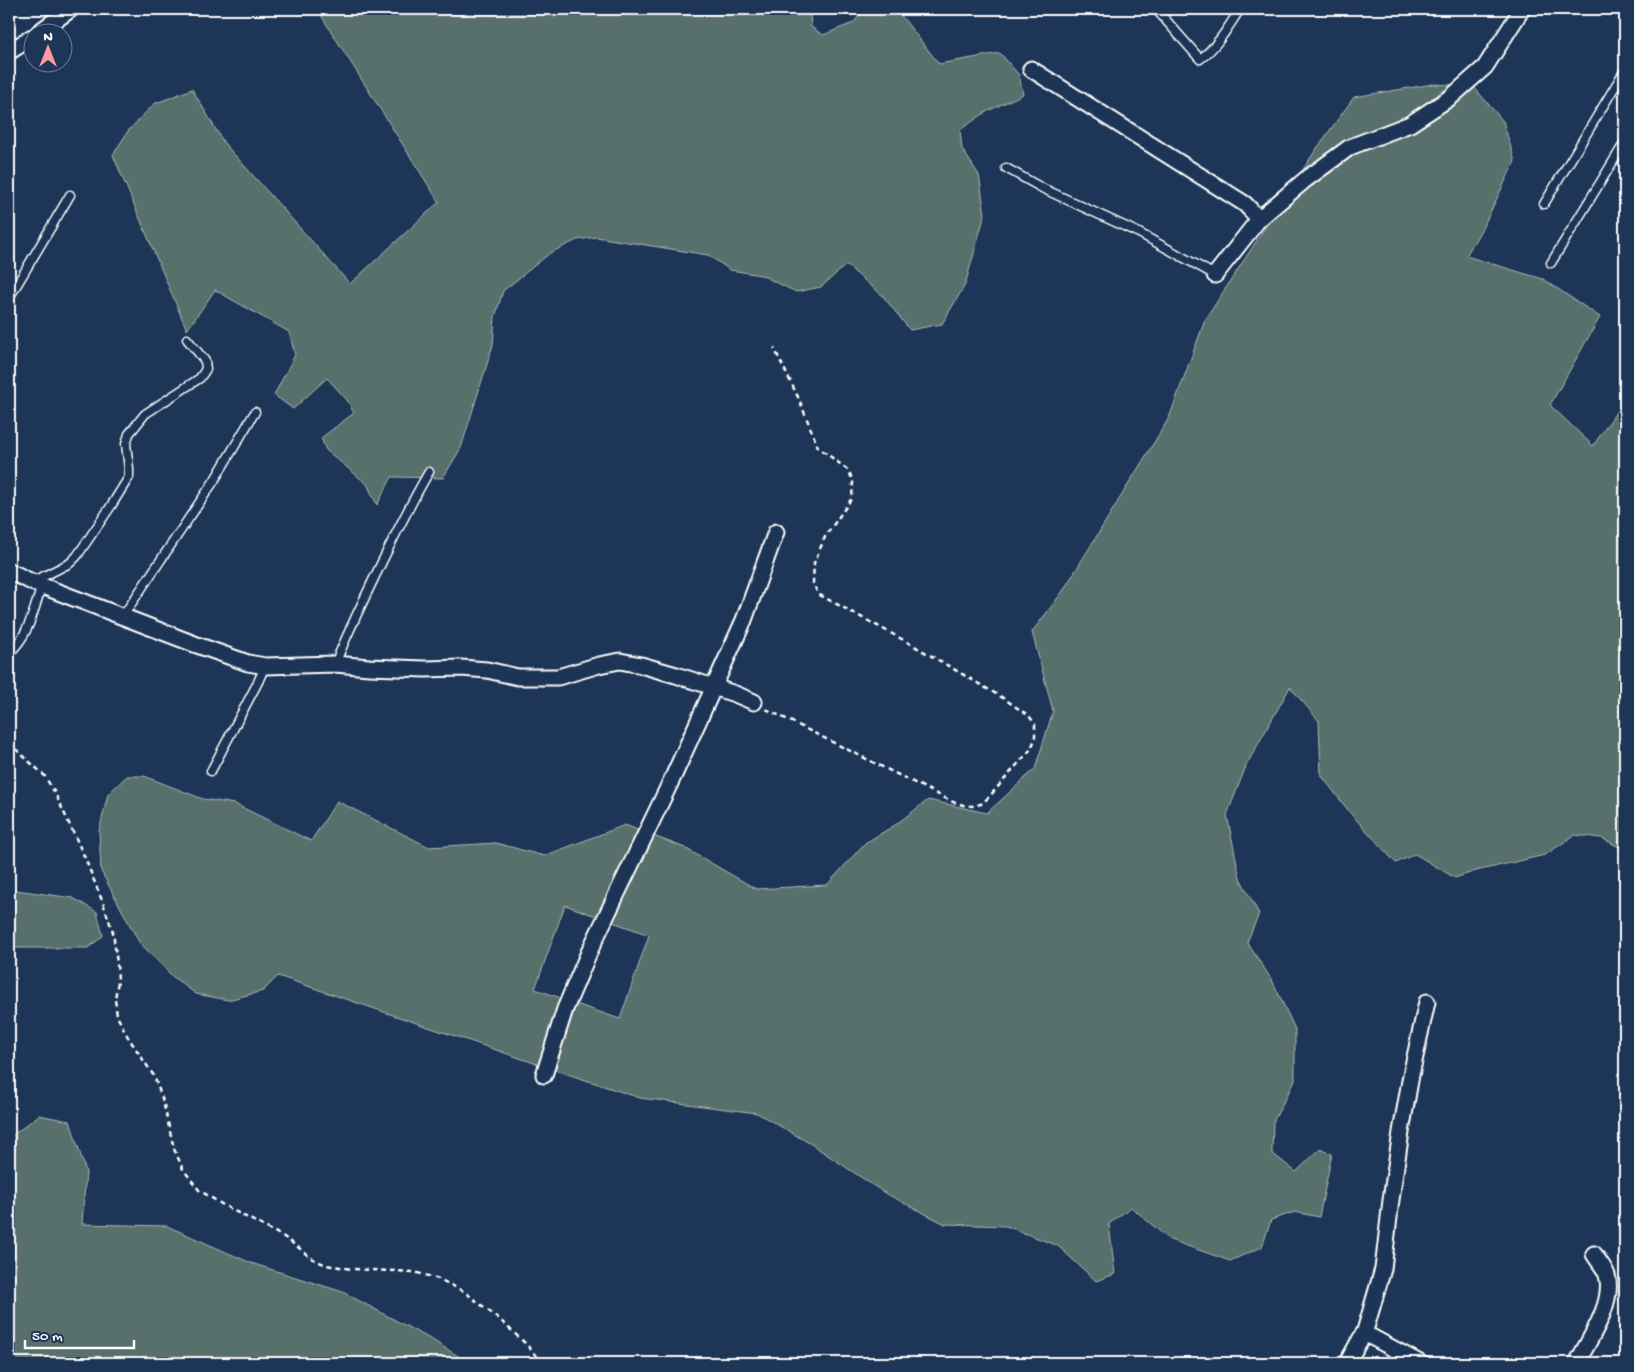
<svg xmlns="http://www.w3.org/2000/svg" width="1634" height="1372" font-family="'Gochi Hand',sans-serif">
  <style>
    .green { fill: #58706c; stroke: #acb8b6 }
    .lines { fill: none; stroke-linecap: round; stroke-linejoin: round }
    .service-casing { stroke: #fff; stroke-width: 11 }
    .minor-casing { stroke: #fff; stroke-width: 19 }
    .path { stroke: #fff; stroke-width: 2.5; stroke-dasharray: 5 4; stroke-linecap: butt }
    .service { stroke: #1d3557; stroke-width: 8 }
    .minor { stroke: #1d3557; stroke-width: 15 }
  </style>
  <rect width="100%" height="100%" fill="#1d3557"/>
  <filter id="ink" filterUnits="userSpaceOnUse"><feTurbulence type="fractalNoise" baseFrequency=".02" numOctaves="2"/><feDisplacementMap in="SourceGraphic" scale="10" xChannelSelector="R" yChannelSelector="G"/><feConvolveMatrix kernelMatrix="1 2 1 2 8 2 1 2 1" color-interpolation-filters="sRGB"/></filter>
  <g filter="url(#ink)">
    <path class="green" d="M 317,9 L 482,9 L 484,11 L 495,9 L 812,9 L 810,10 L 811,27 L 823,35 L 853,23 L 865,9 L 896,9 L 939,64 L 1000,53 L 1019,75 L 1023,94 L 986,112 L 960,130 L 962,149 L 979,175 L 985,214 L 965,285 L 942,324 L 910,330 L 882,295 L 846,265 L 821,287 L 796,292 L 761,275 L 730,270 L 708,255 L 596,237 L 577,240 L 550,253 L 503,291 L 495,317 L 493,345 L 461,448 L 443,478 L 392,477 L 377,505 L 367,484 L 326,450 L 321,438 L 354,413 L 347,400 L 327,378 L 293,409 L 274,395 L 295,355 L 289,332 L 215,290 L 187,330 L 113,155 L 128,131 L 154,104 L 192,89 L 224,143 L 350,284 L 439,202 Z
      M 1433,84 L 1473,86 L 1503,121 L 1515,161 L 1485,223 L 1466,256 L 1543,279 L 1600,317 L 1550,405 L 1593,446 L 1625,399 L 1625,850 L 1601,838 L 1575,835 L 1545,855 L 1476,871 L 1455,878 L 1415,854 L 1396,863 L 1351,814 L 1321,775 L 1319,721 L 1290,687 L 1246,766 L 1227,815 L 1240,878 L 1259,914 L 1247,942 L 1273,982 L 1295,1029 L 1295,1080 L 1273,1122 L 1272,1153 L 1296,1172 L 1320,1149 L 1332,1154 L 1319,1217 L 1295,1212 L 1271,1220 L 1262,1247 L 1230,1261 L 1170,1240 L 1131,1207 L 1109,1224 L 1115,1274 L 1096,1281 L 1058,1246 L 1006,1226 L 945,1224 L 883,1192 L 811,1144 L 757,1113 L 640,1098 L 552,1069 L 573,1003 L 620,1019 L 649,935 L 565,905 L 535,989 L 561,998 L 540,1065 L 278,976 L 263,991 L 228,1000 L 196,994 L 173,977 L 139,942 L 101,871 L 99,831 L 108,794 L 127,776 L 144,776 L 203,799 L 235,804 L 311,841 L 337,801 L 429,847 L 496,843 L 544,856 L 625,825 L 685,848 L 756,889 L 827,885 L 865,843 L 895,825 L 928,800 L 987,813 L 1035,769 L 1053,711 L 1032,632 L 1063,591 L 1169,418 L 1205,320 L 1315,151 L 1354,97 Z
      M 9,889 L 73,898 L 97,912 L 103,936 L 88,948 L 9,948 Z
      M 39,1115 L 70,1121 L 86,1172 L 82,1224 L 167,1226 L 251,1263 L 343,1292 L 434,1341 L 469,1363 L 9,1363 L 9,1329 L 14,1304 L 13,1233 L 9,1204 L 9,1138 Z"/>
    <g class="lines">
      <defs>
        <path id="service" d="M 1156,9 L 1200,59 C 1217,47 1229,26 1240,9
          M 1006,168 L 1042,188 L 1139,233 L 1215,275
          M 1544,204 L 1625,70
          M 1551,263 L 1625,142
          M 9,298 L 70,195
          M 32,582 L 70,563 L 77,556 L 111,506 L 129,477 L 129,469 L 126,444 L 129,434 L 145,414 L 200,378 L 206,369 L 205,361 L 187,339
          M 123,616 L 214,481 L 255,412
          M 9,653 C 29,636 34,609 42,585
          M 335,664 C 348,632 363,601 378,570 C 394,537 410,504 429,472
          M 211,771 L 258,682 L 265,666"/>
        <path id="minor" d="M 39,32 L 71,9
          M 9,52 L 32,37
          M 1031,69 L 1245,204 L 1259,219 L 1305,180 L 1350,147 L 1410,124 L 1451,97 L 1485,67 L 1522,9
          M 1215,275 L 1259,219
          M 9,571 L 32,582 L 197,645 L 248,663 L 265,666 L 335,664 L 369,667 L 425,669 L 461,668 L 487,670 L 518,677 L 558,677 L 599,665 L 620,661 L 641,665 L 676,675 L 735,694 L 754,702
          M 544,1075 L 565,1009 L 590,950 L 674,775 L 744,620 L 776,532
          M 1364,1333 L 1420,1363
          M 1347,1363 L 1365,1331 L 1383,1269 L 1391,1200 L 1401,1132 L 1411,1075 L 1427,1002
          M 1577,1363 C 1589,1340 1615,1302 1607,1275 C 1604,1267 1598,1261 1594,1254"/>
      </defs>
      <use href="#service" class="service-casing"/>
      <use href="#minor" class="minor-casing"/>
      <path class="path" d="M 766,709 L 953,802 L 963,805 L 972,806 L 981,804 L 988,798 L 1031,749 L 1035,739 L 1035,724 L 1029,716 L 1003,698 L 911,644 L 818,594 L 813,583 L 814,563 L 825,537 L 852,498 L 853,482 L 849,471 L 818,447 L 799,399 L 774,348
        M 9,743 L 44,775 L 55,793 L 85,858 L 103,903 L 113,932 L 117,963 L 118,981 L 115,999 L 117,1016 L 128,1037 L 154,1076 L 163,1101 L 174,1149 L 183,1169 L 199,1190 L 223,1205 L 284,1237 L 299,1248 L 311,1258 L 326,1265 L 352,1269 L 414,1272 L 439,1279 L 465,1292 L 499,1319 L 526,1344 L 542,1363"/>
      <use href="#service" class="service"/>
      <use href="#minor" class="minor"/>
    </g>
  </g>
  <rect width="1634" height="1372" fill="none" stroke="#1d3557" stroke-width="30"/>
  <rect x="15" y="15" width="1604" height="1342" fill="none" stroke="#fff" stroke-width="2" filter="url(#ink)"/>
  <g transform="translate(48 48)"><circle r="24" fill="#1d3557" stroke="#77869a"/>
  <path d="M0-4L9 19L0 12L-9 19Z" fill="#ff9aa2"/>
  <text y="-8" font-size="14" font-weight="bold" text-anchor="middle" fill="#ffffff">N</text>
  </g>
  <path d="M25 1340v8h109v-8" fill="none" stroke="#ffffff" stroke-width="2.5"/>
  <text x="32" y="1340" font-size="15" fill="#ffffff" stroke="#1d3557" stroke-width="4" paint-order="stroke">50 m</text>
</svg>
